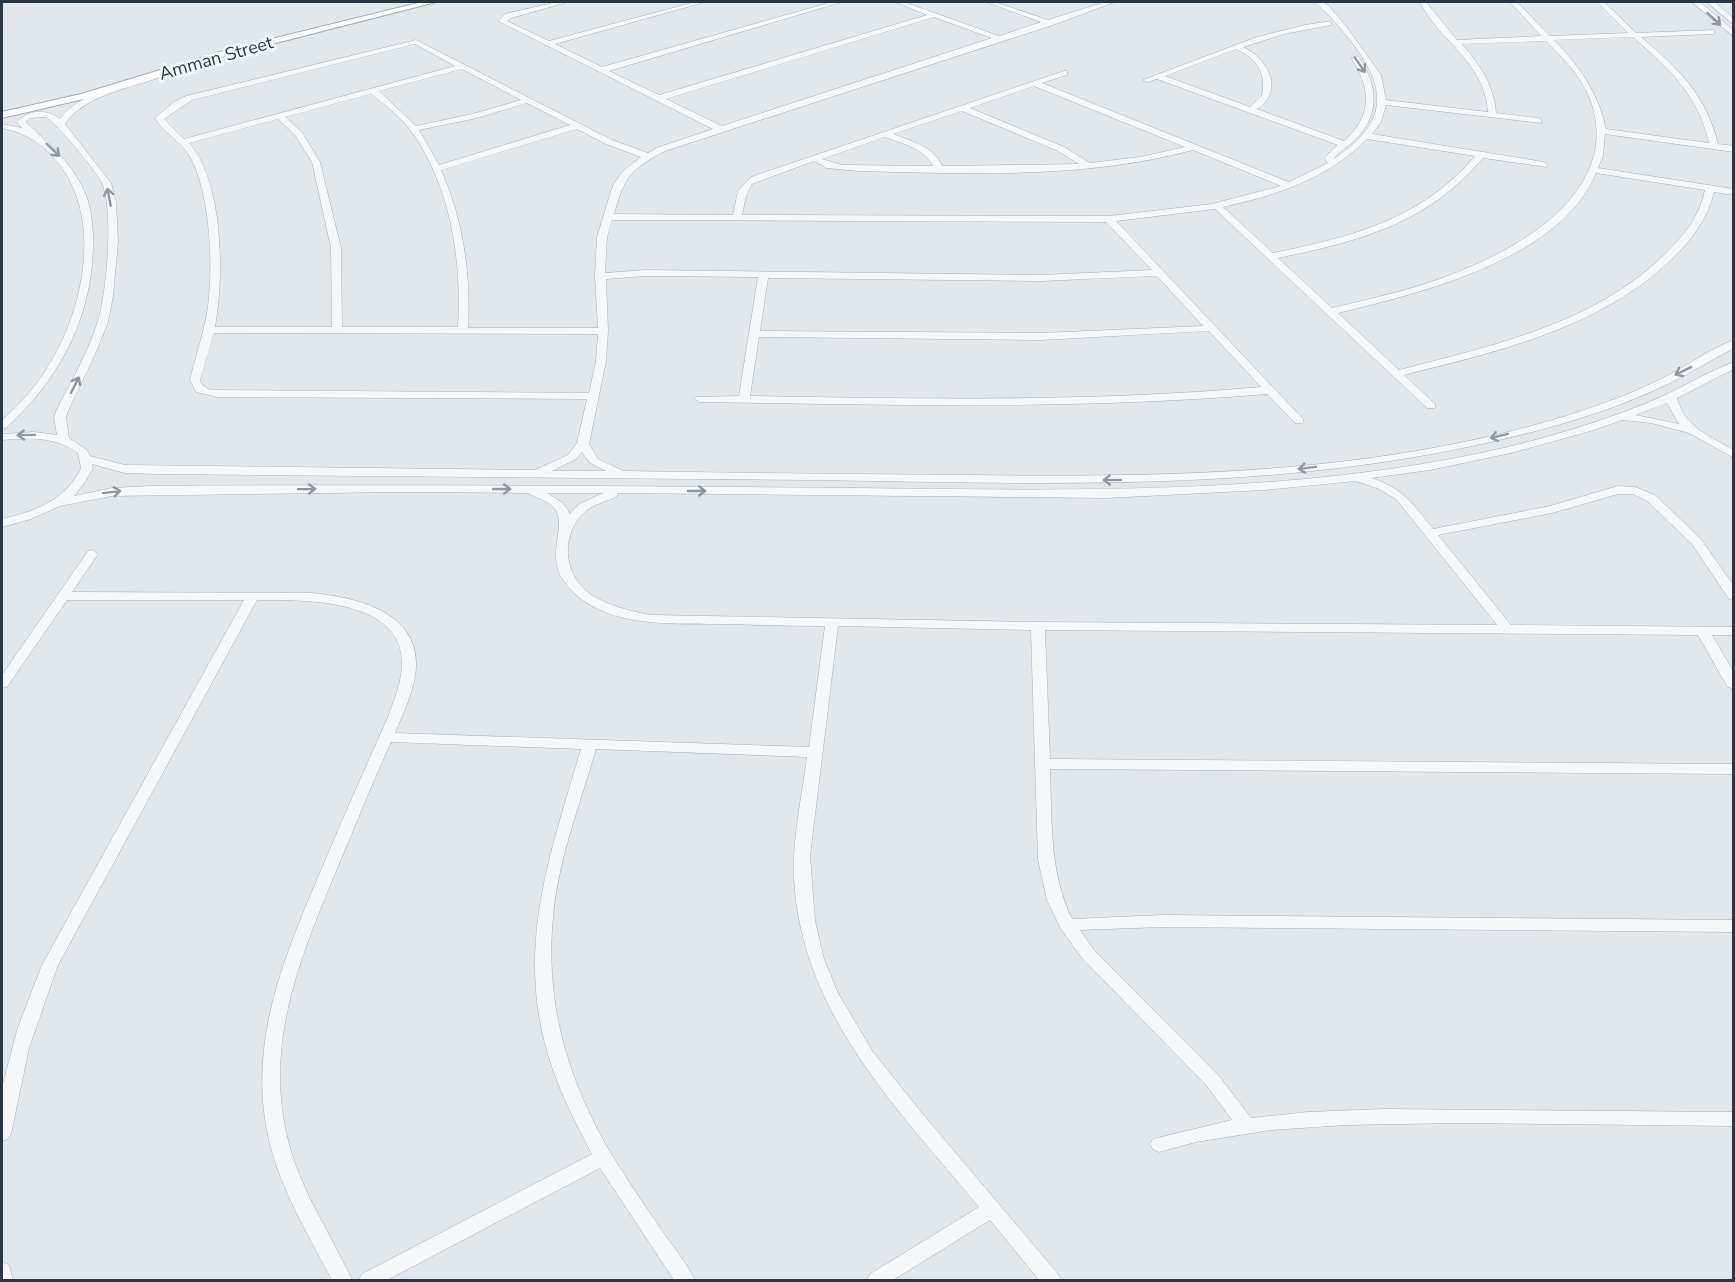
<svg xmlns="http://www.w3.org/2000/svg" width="1735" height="1282" font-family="'Nunito Sans',sans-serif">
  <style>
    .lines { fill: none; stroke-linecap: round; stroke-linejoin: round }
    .minor-casing { stroke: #a7afb7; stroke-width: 1 }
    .major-casing { stroke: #a1adb8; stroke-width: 2 }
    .minor { fill: #f6f7f9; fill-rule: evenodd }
    .major { fill: #fff; fill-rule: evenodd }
    .oneway { stroke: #90979f }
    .labels { text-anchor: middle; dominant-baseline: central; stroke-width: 6; stroke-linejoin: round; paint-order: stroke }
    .far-street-label { font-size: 18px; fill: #293745; stroke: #f2f6f9 }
  </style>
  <rect width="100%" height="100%" fill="#e2e7ec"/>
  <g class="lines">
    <defs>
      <path id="minor" d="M 557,2 L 568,2 L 511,18 L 507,21 L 549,41 L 695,2 L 705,2 L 555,44 L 602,67 L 832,2 L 842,2 L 609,71 L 659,95 L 927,15 L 895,2 L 904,2 L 999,36 L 1041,22 L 986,2 L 995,2 L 1048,20 L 1105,2 L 1115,2 L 1053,25 L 665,151 C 629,170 625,176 614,214 L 733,215 L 738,191 L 751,177 L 1064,71 L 1067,71 L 1067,75 L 1042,83 L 1289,182 L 1328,163 L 1324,158 L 1338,145 L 1157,79 L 1147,82 L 1143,80 L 1257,37 L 1305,25 L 1331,21 L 1331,25 L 1284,34 L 1243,47 C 1268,58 1285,91 1257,109 L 1344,141 C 1373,116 1371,88 1351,58 L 1358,56 C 1378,85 1381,115 1354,141 C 1348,147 1338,152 1334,159 C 1403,114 1379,72 1334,21 C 1329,14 1320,8 1315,2 L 1322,2 L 1328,5 L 1346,26 L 1381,75 L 1386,100 L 1488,112 C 1484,60 1440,43 1420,2 L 1426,2 L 1457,40 L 1541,36 L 1510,2 L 1517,2 L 1550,36 L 1628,33 L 1597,2 L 1604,2 L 1636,33 L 1714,30 L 1714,34 L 1711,34 L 1641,37 C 1679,69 1706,95 1718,144 L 1734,146 L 1734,152 L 1605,134 L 1603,156 L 1598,168 L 1734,189 L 1734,195 L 1714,192 C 1708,218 1693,238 1674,257 C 1602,328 1499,351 1404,375 L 1435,404 L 1435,408 L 1427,408 L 1215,209 L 1116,221 L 1303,419 L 1303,423 L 1295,423 L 1267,394 C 1078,410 889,405 700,402 L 694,399 L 696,397 L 739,396 L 758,277 L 645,276 L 606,279 L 608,331 L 606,361 L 589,444 L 598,459 L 623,471 C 736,473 850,474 964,475 C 1146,477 1330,476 1508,432 C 1560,419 1615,402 1663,378 C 1687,366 1709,349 1734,340 L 1734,348 C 1713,359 1692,372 1670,383 C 1608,413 1539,432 1472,446 C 1253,493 1029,483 807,480 C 590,478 373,476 156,474 L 125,473 L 92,464 L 93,468 L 85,482 L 74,496 L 112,488 L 150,486 C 384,484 617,486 851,488 C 1071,490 1292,497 1508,447 C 1560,434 1613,418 1661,397 C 1685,386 1709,371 1734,362 L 1734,369 L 1677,398 C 1684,426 1710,437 1734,450 L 1734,458 L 1689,433 L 1651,423 L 1622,420 L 1594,430 L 1511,453 L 1430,470 L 1371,478 C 1403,488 1413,504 1433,529 L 1550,506 L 1618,486 L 1635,487 L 1655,495 L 1700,538 L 1734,586 L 1734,600 L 1729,599 L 1692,544 L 1647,501 L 1633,494 L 1618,494 L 1552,513 L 1438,535 L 1511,625 L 1734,627 L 1734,635 L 1712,635 L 1734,673 L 1734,690 L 1727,686 L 1698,635 L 1045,630 L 1050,759 L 1734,764 L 1734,774 L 1050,769 C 1052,820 1049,872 1072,919 L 1162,915 L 1734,920 L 1734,932 L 1162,927 L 1080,930 L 1094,950 L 1219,1076 L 1251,1118 L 1308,1112 L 1384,1109 L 1734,1112 L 1734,1126 L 1461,1123 L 1346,1125 L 1271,1130 L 1196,1142 L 1159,1152 L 1153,1149 L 1150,1144 L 1153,1139 L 1232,1120 L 1207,1086 L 1082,958 L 1061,929 L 1047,900 L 1038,860 L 1031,630 L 838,626 L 810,856 L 815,921 L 824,959 L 838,993 L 873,1052 L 921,1112 L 1058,1274 L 1061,1280 L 1039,1280 L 990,1220 L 893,1280 L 867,1280 L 870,1274 L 979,1207 C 897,1108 802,1015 794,879 C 792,839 802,797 807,757 L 596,749 C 580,804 558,860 553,917 C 545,1001 566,1074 607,1147 C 625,1177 645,1206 665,1235 C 675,1249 687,1264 695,1280 L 674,1280 L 600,1168 L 387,1280 L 359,1280 L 362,1274 L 592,1154 C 577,1126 562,1097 552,1067 C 513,953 549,858 581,749 L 391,742 C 371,786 353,831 334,876 C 298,963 263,1048 289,1144 C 302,1193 331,1234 352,1280 L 332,1280 C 309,1236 282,1192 270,1144 C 246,1048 282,962 319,875 C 341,822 365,769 388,717 C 394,700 402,682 402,663 C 402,600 309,600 266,600 L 257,600 L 58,965 L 29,1048 L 11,1134 L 8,1139 L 2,1141 L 2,1087 L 18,1027 L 42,965 L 244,600 L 67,600 L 7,687 L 2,688 L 2,675 L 88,551 L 92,550 L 98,554 L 72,592 L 312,593 C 353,597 414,610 416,661 C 417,686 404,711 395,733 L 809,747 L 825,626 C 791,626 758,625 724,624 C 671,623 598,630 563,580 C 546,555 567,525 555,509 C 548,500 537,499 528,493 L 397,492 L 112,496 L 60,506 L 31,519 L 2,527 L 2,519 C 34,512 66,500 81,468 L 78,453 C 55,436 29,438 2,440 L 2,434 L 34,432 L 57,435 L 54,418 L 56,411 C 71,382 87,354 97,324 C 107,295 114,210 102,183 C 94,168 60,127 46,117 L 30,118 L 26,122 C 48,144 65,155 82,186 C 90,201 93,222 93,239 C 94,314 61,378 6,428 L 2,429 L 2,420 C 18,406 32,391 44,373 C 80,319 102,233 66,174 C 50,149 31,134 2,128 L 2,124 L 22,128 L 17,122 C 29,109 47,109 60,119 C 77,93 134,80 163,71 L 166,71 L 166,75 C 134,88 86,93 65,124 L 111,183 L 116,202 L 118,242 L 113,296 L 108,322 L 97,350 L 68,411 L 66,418 L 69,438 L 87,450 L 90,456 L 125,465 L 535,470 L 568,455 L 577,443 L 587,399 L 217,397 L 196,392 L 190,380 C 195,358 203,336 207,313 C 214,271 211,192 189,155 C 180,140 163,133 155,118 L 174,102 L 186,96 L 416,40 L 612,140 L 648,153 L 659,147 L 713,129 L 498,21 L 505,14 ZM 934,17 L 992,38 L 722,126 L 666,99 ZM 1633,37 C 1669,69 1698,94 1709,143 L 1606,129 C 1598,92 1580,67 1554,40 ZM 1546,41 C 1563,58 1581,76 1590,99 C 1621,181 1537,238 1472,266 C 1428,286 1379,297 1332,308 L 1278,258 C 1360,241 1427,224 1483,158 L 1547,167 L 1548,165 L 1544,162 L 1372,134 L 1381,122 L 1386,105 L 1541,123 L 1541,119 L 1538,118 L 1496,113 C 1494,85 1480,65 1462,44 ZM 415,44 L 455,66 L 184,139 L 164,119 L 192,100 ZM 1236,49 C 1256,58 1267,73 1262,95 L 1250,107 L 1165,76 ZM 462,69 L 521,100 L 472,114 L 416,126 L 379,91 ZM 1034,86 L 1185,147 L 1140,157 L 1090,163 L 1064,147 L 970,108 ZM 371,94 C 385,105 401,117 411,131 C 451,186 462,261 458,327 L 342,327 L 341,248 L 320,162 L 301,131 L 285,117 ZM 527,103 L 570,125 L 439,165 L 419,130 L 477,118 ZM 962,111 L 1058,151 L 1079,164 L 942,166 C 935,147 911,141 893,134 ZM 278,119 L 295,135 L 312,162 L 331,248 L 332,327 L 215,327 C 224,278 224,182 189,143 ZM 577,129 L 606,144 L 641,157 L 623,171 L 613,185 L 597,237 L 595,276 L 598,328 L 468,328 C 471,273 463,220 441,170 ZM 885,137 C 901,143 926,149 933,166 L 842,165 L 822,159 ZM 1367,139 L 1475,156 C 1421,220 1351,237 1273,253 L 1223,207 C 1277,195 1327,179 1367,139 ZM 1193,150 L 1281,186 L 1212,204 L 1109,216 L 742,215 L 746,196 L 752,184 L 814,161 L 827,168 L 859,171 C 970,174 1085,179 1193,150 ZM 1596,173 L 1705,190 C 1699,218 1684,235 1664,255 C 1594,324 1491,346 1399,370 L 1338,313 C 1420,293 1560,260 1596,173 ZM 612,220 L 1106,222 L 1152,270 L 1041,275 L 645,270 L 605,273 L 607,237 ZM 1157,276 L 1203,326 L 1041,333 L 760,331 L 768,278 L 1041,281 ZM 1209,331 L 1261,387 C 1091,402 921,399 750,396 L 759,337 L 1041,340 ZM 214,333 L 598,334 L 596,361 L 589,393 L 210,390 L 202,385 L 200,380 ZM 1667,403 L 1679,424 L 1635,415 ZM 582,452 L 590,463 L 606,471 L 552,471 L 576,459 ZM 1356,481 L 1379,489 L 1396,499 L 1497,625 L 1038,622 L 651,615 C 630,611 608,606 590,594 C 562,574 560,532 587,510 C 595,504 607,501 616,497 L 618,493 L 1107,498 L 1264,490 ZM 547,493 L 603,493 L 579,504 L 570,514 L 563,503 Z
        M 1692,2 L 1700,2 L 1734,31 L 1734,37 Z
        M 1707,2 L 1715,2 L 1734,19 L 1734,25 Z
        M 2,1262 L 9,1265 L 13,1280 L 2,1280 Z"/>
      <path id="major" d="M 422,2 L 436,2 L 229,55 L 88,98 L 2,118 L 2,112 L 81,94 L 223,51 Z"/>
    </defs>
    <use href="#minor" class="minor-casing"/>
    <use href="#major" class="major-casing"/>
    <use href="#minor" class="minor"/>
    <use href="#major" class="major"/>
  </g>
  <defs><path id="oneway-shaft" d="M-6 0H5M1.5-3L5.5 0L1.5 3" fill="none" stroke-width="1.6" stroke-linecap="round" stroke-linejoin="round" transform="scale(1.5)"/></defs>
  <g class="oneway">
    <use href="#oneway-shaft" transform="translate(1714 19) rotate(42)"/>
    <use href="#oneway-shaft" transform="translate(1360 65) rotate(55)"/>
    <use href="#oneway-shaft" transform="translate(53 150) rotate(44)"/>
    <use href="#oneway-shaft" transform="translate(109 197) rotate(-101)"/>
    <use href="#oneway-shaft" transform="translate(1683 371) rotate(154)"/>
    <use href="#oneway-shaft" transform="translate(75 385) rotate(-63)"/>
    <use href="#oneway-shaft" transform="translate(26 435) rotate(179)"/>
    <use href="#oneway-shaft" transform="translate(1499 436) rotate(166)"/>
    <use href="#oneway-shaft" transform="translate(1307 468) rotate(173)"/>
    <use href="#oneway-shaft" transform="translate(1112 480) rotate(179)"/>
    <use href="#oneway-shaft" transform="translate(307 489) rotate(-1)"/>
    <use href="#oneway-shaft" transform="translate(502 489)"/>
    <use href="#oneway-shaft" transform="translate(697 491)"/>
    <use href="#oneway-shaft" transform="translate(112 492) rotate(-7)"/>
  </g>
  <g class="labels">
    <g class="far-street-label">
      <text transform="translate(216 58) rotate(-16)">Amman Street</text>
    </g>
  </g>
  <rect width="1735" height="1282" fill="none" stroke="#293745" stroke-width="6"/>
</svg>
